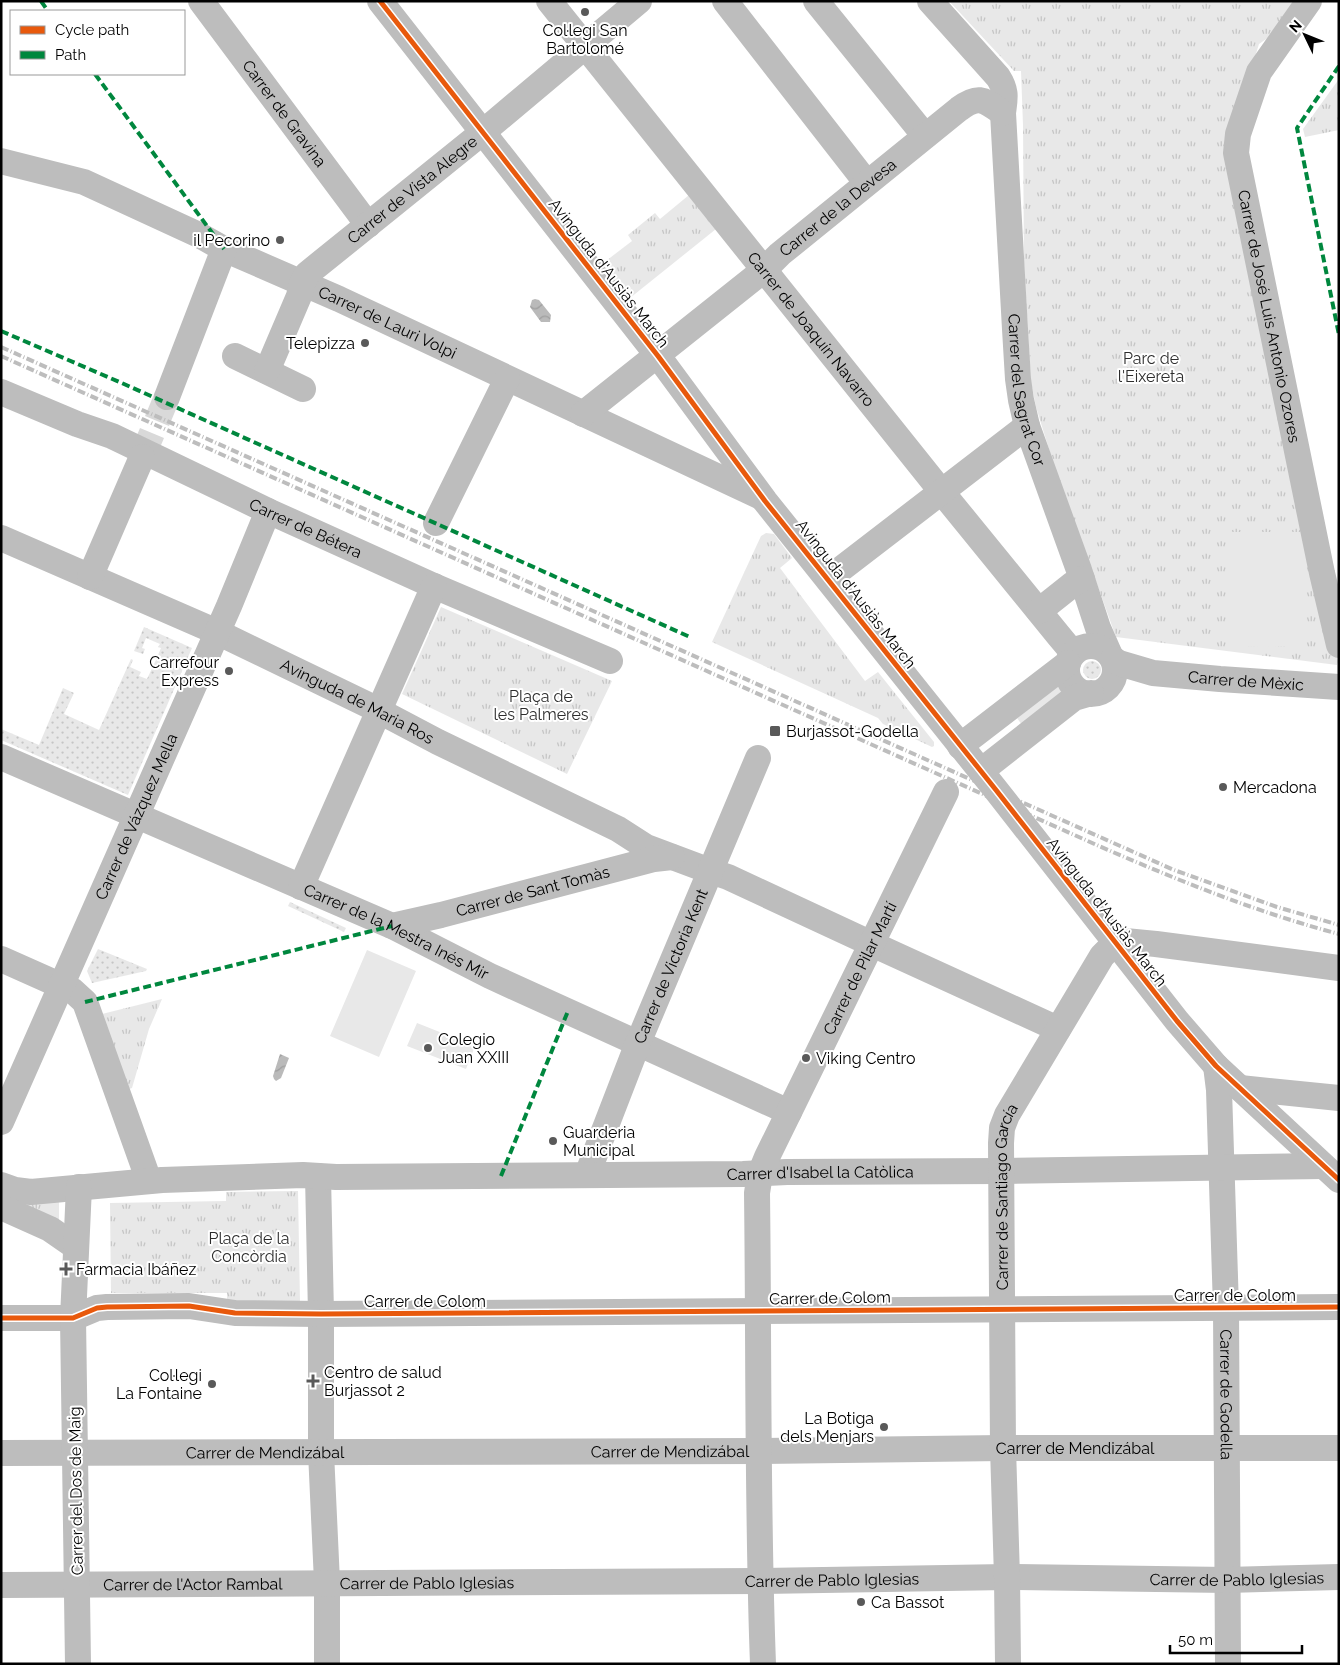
<svg xmlns="http://www.w3.org/2000/svg" width="1340" height="1665" font-family="Raleway,sans-serif">
  <style>
    .grass { fill: url(#grass-tufts) }
    .garden { fill: url(#garden-dots) }
    .pitch { fill: #e8e8e8 }
    .water { fill: url(#water-waves) }
    .lines { fill: none; stroke-linecap: round; stroke-linejoin: round }
    .minor-tunnel { stroke: #d9d9d9; stroke-width: 26; stroke-dasharray: 26 13; stroke-linecap: butt }
    .minor { stroke: #bdbdbd; stroke-width: 26 }
    .rail { stroke: #bdbdbd; stroke-width: 4; stroke-dasharray: 8 2.5 1 2.5; stroke-linecap: butt }
    .quiet { stroke: #00873e; stroke-width: 4; stroke-dasharray: 8 4; stroke-linecap: butt }
    .cycleway-casing { stroke: #fff; stroke-width: 8 }
    .cycleway { stroke: #e8590c; stroke-width: 5 }
    .poi-dot { fill: #595959; stroke: #fff; stroke-width: 2 }
    .labels { text-anchor: middle; dominant-baseline: central; stroke-width: 4; stroke-linejoin: round; paint-order: stroke }
    .poi-label { font-size: 16px; fill: #000; stroke: #fff; text-anchor: start }
    .street-label { font-size: 16px; fill: #000; stroke: #fff }
    .park-label { font-size: 16px; fill: #2d2d2d; stroke: #fff }
  </style>
  <defs>
    <pattern id="grass-tufts" width="24" height="20" patternUnits="userSpaceOnUse" patternTransform="scale(1.25)"><rect width="24" height="20" fill="#e8e8e8"/><path d="M3 7l-1-3M5 7V3M7 7l1-3M15 17l-1-3M17 17v-4M19 17l1-3" fill="none" stroke="#c5c5c5"/></pattern>
    <pattern id="garden-dots" width="8" height="8" patternUnits="userSpaceOnUse" patternTransform="scale(1.25)"><rect width="8" height="8" fill="#e8e8e8"/><path d="M2 2h.1M6 6h.1" fill="none" stroke="#c5c5c5" stroke-width="1.8" stroke-linecap="round"/></pattern>
    <pattern id="water-waves" width="16" height="10" patternUnits="userSpaceOnUse" patternTransform="scale(1.25)"><rect width="16" height="10" fill="#bababa"/><path d="M0 5q4-4 8 0t8 0" fill="none" stroke="#9e9e9e"/></pattern>
  </defs>
  <rect width="100%" height="100%" fill="#fff"/>
  <path class="grass" d="M 949,1 L 1299,1 L 1279,30 L 1259,44 L 1230,136 L 1309,529 L 1338,662 L 1337,665 L 1116,637 L 1053,462 L 1036,407 L 1031,382 L 1024,263 L 1023,125 L 1021,71 L 1014,71 Z
    M 1339,79 L 1339,130 L 1305,137 L 1303,129 Z
    M 689,195 L 716,229 L 630,298 L 602,264 L 632,241 L 628,235 L 655,213 L 660,219 Z
    M 766,533 L 774,534 L 792,558 L 780,568 L 865,681 L 878,672 L 934,742 L 934,746 L 932,747 L 883,724 L 878,718 L 712,642 L 761,536 Z
    M 441,607 L 612,681 L 567,774 L 402,694 Z
    M 1062,683 L 1067,688 L 1022,725 L 1017,718 Z
    M 162,999 L 149,1029 L 132,1088 L 129,1089 L 102,1014 Z
    M 298,1191 L 300,1302 L 227,1301 L 227,1293 L 111,1293 L 110,1203 L 226,1201 L 226,1192 Z
    M 59,1200 L 59,1223 L 10,1202 Z"/>
  <path class="garden" d="M 144,627 L 192,648 L 128,795 L 1,740 L 1,729 L 39,745 L 63,688 L 74,693 L 64,714 L 99,730 L 131,659 L 133,660 L 130,667 L 141,672 L 139,676 L 147,679 L 156,660 L 159,661 L 161,656 L 158,655 L 161,648 L 158,647 L 160,644 L 146,638 L 142,648 L 145,649 L 143,654 L 134,651 Z
    M1083 670a9 9 0 1 1 18 0a9 9 0 1 1-18 0Z
    M 290,902 L 346,928 L 344,932 L 288,906 Z
    M 98,949 L 147,969 L 146,971 L 92,983 L 87,971 Z"/>
  <path class="pitch" d="M 1227,532 L 1301,532 L 1301,646 L 1227,647 Z
    M 367,950 L 416,971 L 379,1057 L 330,1036 Z
    M 417,1023 L 475,1046 L 466,1069 L 407,1046 Z"/>
  <path class="water" d="M 535,299 L 539,300 L 551,315 L 550,322 L 541,322 L 530,307 L 532,300 Z
    M 280,1054 L 289,1058 L 281,1078 L 276,1081 L 274,1079 L 273,1076 Z"/>
  <g class="lines">
    <path class="minor-tunnel" d="M 142,457 L 167,397"/>
    <g class="minor">
      <path id="s1" d="M 201,1 L 368,225"/>
      <path d="M 380,1 L 658,356 L 765,501 L 996,790 L 1177,1021 L 1216,1066 L 1339,1180"/>
      <path id="s2" d="M 549,1 L 941,491 L 1059,636 L 1069,648 L 1071,656"/>
      <path d="M 725,1 L 866,182"/>
      <path d="M 816,1 L 925,136"/>
      <path id="s3" d="M 930,1 L 998,77 C 1007,91 1005,98 1003,113 L 1015,329 L 1018,379 L 1021,400 L 1027,426 L 1079,570 L 1098,628 L 1109,653"/>
      <path id="s4" d="M 1309,1 L 1259,72 L 1238,134 L 1236,153 L 1322,573 L 1339,645"/>
      <path id="s5" d="M 1,161 L 84,182 L 199,235 L 224,249 L 339,299 L 759,496"/>
      <path d="M 235,356 L 303,389"/>
      <path id="s6" d="M 267,371 L 299,296 L 302,284 L 307,274 L 483,132 L 639,1"/>
      <path id="s7" d="M 1,392 L 77,424 L 112,436 L 268,511 L 434,586 L 610,661"/>
      <path d="M 167,397 L 224,249"/>
      <path id="s8" d="M 583,414 L 764,270 L 780,254 L 959,109 C 979,94 984,100 1003,113"/>
      <path d="M 436,523 L 507,379"/>
      <path id="s9" d="M 1,538 L 217,632 L 366,704 L 438,742 L 618,829 L 646,847 L 710,871 L 728,877 L 872,944 L 1058,1029"/>
      <path d="M 90,577 L 142,457"/>
      <path d="M 828,579 L 1027,426"/>
      <path d="M 1039,611 L 1073,584 L 1082,579"/>
      <circle cx="1091" cy="670" r="24"/>
      <path id="s10" d="M 1113,659 L 1119,663 L 1153,673 L 1220,679 L 1339,687"/>
      <path d="M 960,746 L 1068,663"/>
      <path id="s11" d="M 1,757 L 392,926 L 490,976 L 789,1112"/>
      <path d="M 981,771 L 1074,698 L 1091,693"/>
      <path d="M 301,887 L 434,586"/>
      <path id="s12" d="M 392,926 L 441,915 L 654,859 L 672,857"/>
      <path d="M 1,959 L 73,991 L 85,1002 L 149,1181"/>
      <path id="s13" d="M 1216,1066 L 1219,1090 L 1226,1308 L 1228,1664"/>
      <path d="M 1240,1088 L 1339,1098"/>
      <path id="s14" d="M 1,1122 L 229,606 L 268,511"/>
      <path id="s15" d="M 587,1175 L 638,1043 L 758,758"/>
      <path d="M 318,1176 L 321,1314 L 321,1452 L 327,1582 L 327,1664"/>
      <path id="s16" d="M 1,1185 L 15,1190 L 31,1192 L 162,1180 L 303,1175 L 336,1177 L 743,1174 L 787,1172 L 1001,1171 L 1323,1166"/>
      <path d="M 1,1207 L 50,1229 L 76,1247"/>
      <path d="M 1,1318 L 73,1318 L 97,1308 L 107,1307 L 189,1306 L 235,1313 L 321,1314 L 1339,1307"/>
      <path id="s17" d="M 1,1453 L 758,1451 L 1003,1448 L 1339,1448"/>
      <path id="s18" d="M 1,1585 L 760,1581 L 1007,1577 L 1227,1580 L 1339,1577"/>
      <path d="M 78,1664 L 73,1318 L 79,1187"/>
      <path id="s19" d="M 763,1664 C 757,1507 759,1350 757,1193 L 760,1174 L 767,1157 L 946,792"/>
      <path id="s20" d="M 1008,1664 L 1007,1577 L 1003,1448 L 1001,1143 L 1002,1128 L 1007,1115 L 1102,956 L 1115,943 L 1125,941 L 1156,944 L 1339,968"/>
    </g>
    <path class="rail" d="M 1,347 L 1174,870 L 1277,907 L 1339,925
      M 1,356 L 1099,846 C 1177,880 1256,912 1339,934"/>
    <path class="quiet" d="M 41,1 L 48,11
      M 1339,66 L 1297,128 L 1339,335
      M 95,74 L 224,249
      M 1,331 L 124,384 L 690,637
      M 85,1002 L 392,926
      M 501,1176 L 568,1011"/>
    <defs>
      <path id="cycleway" d="M 380,1 L 658,356 L 765,501 L 996,790 L 1177,1021 L 1216,1066 L 1339,1180
        M 1,1318 L 73,1318 L 97,1308 L 107,1307 L 189,1306 L 235,1313 L 321,1314 L 1339,1307"/>
    </defs>
    <use href="#cycleway" class="cycleway-casing"/>
    <use href="#cycleway" class="cycleway"/>
  </g>
  <g class="poi-dot">
    <circle cx="585" cy="12" r="5"/>
    <circle cx="280" cy="240" r="5"/>
    <circle cx="365" cy="343" r="5"/>
    <circle cx="229" cy="671" r="5"/>
    <rect x="769" y="725" width="12" height="12" rx="2.5"/>
    <circle cx="1223" cy="787" r="5"/>
    <circle cx="428" cy="1048" r="5"/>
    <circle cx="806" cy="1058" r="5"/>
    <circle cx="553" cy="1141" r="5"/>
    <path d="M63.5 1261.5h5v5h5v5h-5v5h-5v-5h-5v-5h5z"/>
    <path d="M310.5 1373.5h5v5h5v5h-5v5h-5v-5h-5v-5h5z"/>
    <circle cx="212" cy="1384" r="5"/>
    <circle cx="884" cy="1427" r="5"/>
    <circle cx="861" cy="1602" r="5"/>
  </g>
  <g class="labels">
    <g class="poi-label">
      <text x="585" y="30" text-anchor="middle">Col·legi San<tspan x="585" dy="18">Bartolomé</tspan></text>
      <text x="270" y="240" text-anchor="end">il Pecorino</text>
      <text x="355" y="343" text-anchor="end">Telepizza</text>
      <text x="219" y="662" text-anchor="end">Carrefour<tspan x="219" dy="18">Express</tspan></text>
      <text x="786" y="731">Burjassot-Godella</text>
      <text x="1233" y="787">Mercadona</text>
      <text x="438" y="1039">Colegio<tspan x="438" dy="18">Juan XXIII</tspan></text>
      <text x="816" y="1058">Viking Centro</text>
      <text x="563" y="1132">Guarderia<tspan x="563" dy="18">Municipal</tspan></text>
      <text x="76" y="1269">Farmacia Ibáñez</text>
      <text x="324" y="1372">Centro de salud<tspan x="324" dy="18">Burjassot 2</tspan></text>
      <text x="202" y="1375" text-anchor="end">Col·legi<tspan x="202" dy="18">La Fontaine</tspan></text>
      <text x="874" y="1418" text-anchor="end">La Botiga<tspan x="874" dy="18">dels Menjars</tspan></text>
      <text x="871" y="1602">Ca Bassot</text>
    </g>
    <g class="street-label">
      <text stroke="none"><textPath href="#s1" startOffset="140">Carrer de Gravina</textPath></text>
      <text stroke="none"><textPath href="#s6" startOffset="240">Carrer de Vista Alegre</textPath></text>
      <text stroke="none"><textPath href="#s8" startOffset="328">Carrer de la Devesa</textPath></text>
      <text transform="translate(609 273) rotate(52)">Avinguda d'Ausiàs March</text>
      <text stroke="none"><textPath href="#s4" startOffset="338">Carrer de José Luis Antonio Ozores</textPath></text>
      <text stroke="none"><textPath href="#s5" startOffset="420">Carrer de Lauri Volpi</textPath></text>
      <text stroke="none"><textPath href="#s2" startOffset="420">Carrer de Joaquín Navarro</textPath></text>
      <text stroke="none"><textPath href="#s3" startOffset="418">Carrer del Sagrat Cor</textPath></text>
      <text stroke="none"><textPath href="#s7" startOffset="334">Carrer de Bétera</textPath></text>
      <text transform="translate(856 594) rotate(52)">Avinguda d'Ausiàs March</text>
      <text stroke="none"><textPath href="#s10" startOffset="136">Carrer de Mèxic</textPath></text>
      <text stroke="none"><textPath href="#s9" startOffset="392">Avinguda de Maria Ros</textPath></text>
      <text stroke="none"><textPath href="#s14" startOffset="334">Carrer de Vázquez Mella</textPath></text>
      <text stroke="none"><textPath href="#s12" startOffset="145">Carrer de Sant Tomàs</textPath></text>
      <text transform="translate(1107 912) rotate(52)">Avinguda d'Ausiàs March</text>
      <text stroke="none"><textPath href="#s11" startOffset="432">Carrer de la Mestra Inés Mir</textPath></text>
      <text stroke="none"><textPath href="#s15" startOffset="225">Carrer de Victoria Kent</textPath></text>
      <text stroke="none"><textPath href="#s19" startOffset="719">Carrer de Pilar Martí</textPath></text>
      <text stroke="none"><textPath href="#s16" startOffset="821">Carrer d'Isabel la Catòlica</textPath></text>
      <text stroke="none"><textPath href="#s20" startOffset="468">Carrer de Santiago García</textPath></text>
      <text x="1235" y="1295">Carrer de Colom</text>
      <text transform="translate(830 1298) rotate(-1)">Carrer de Colom</text>
      <text x="425" y="1301">Carrer de Colom</text>
      <text stroke="none"><textPath href="#s13" startOffset="329">Carrer de Godella</textPath></text>
      <text stroke="none"><textPath href="#s17" startOffset="1074">Carrer de Mendizábal</textPath></text>
      <text stroke="none"><textPath href="#s17" startOffset="669">Carrer de Mendizábal</textPath></text>
      <text stroke="none"><textPath href="#s17" startOffset="264">Carrer de Mendizábal</textPath></text>
      <text transform="translate(76 1491) rotate(-91)">Carrer del Dos de Maig</text>
      <text stroke="none"><textPath href="#s18" startOffset="1236">Carrer de Pablo Iglesias</textPath></text>
      <text stroke="none"><textPath href="#s18" startOffset="831">Carrer de Pablo Iglesias</textPath></text>
      <text stroke="none"><textPath href="#s18" startOffset="426">Carrer de Pablo Iglesias</textPath></text>
      <text stroke="none"><textPath href="#s18" startOffset="192">Carrer de l'Actor Rambal</textPath></text>
    </g>
    <g class="park-label">
      <text x="1151" y="358">Parc de<tspan x="1151" dy="18">l'Eixereta</tspan></text>
      <text x="541" y="696">Plaça de<tspan x="541" dy="18">les Palmeres</tspan></text>
      <text x="249" y="1238">Plaça de la<tspan x="249" dy="18">Concòrdia</tspan></text>
    </g>
  </g>
  <rect width="1340" height="1665" fill="none" stroke="#000000" stroke-width="5"/>
  <rect x="10" y="10" width="175" height="65" fill="#ffffff" stroke="#999999"/>
  <rect x="20" y="26" width="25" height="8" fill="#e8590c" stroke="#999999"/>
  <text x="55" y="35" font-size="15" fill="#000000">Cycle path</text>
  <rect x="20" y="51" width="25" height="8" fill="#00873e" stroke="#999999"/>
  <text x="55" y="60" font-size="15" fill="#000000">Path</text>
  <g transform="translate(1305 35) rotate(313)" stroke="#ffffff" stroke-width="4" paint-order="stroke">
  <path d="M0-4L9 19L0 12L-9 19Z" fill="#000000"/>
  <text y="-8" font-size="14" font-weight="bold" text-anchor="middle" fill="#000000">N</text>
  </g>
  <path d="M1170 1645v8h132v-8" fill="none" stroke="#000000" stroke-width="2.5"/>
  <text x="1178" y="1645" font-size="15" fill="#000000" stroke="#ffffff" stroke-width="4" paint-order="stroke">50 m</text>
</svg>
